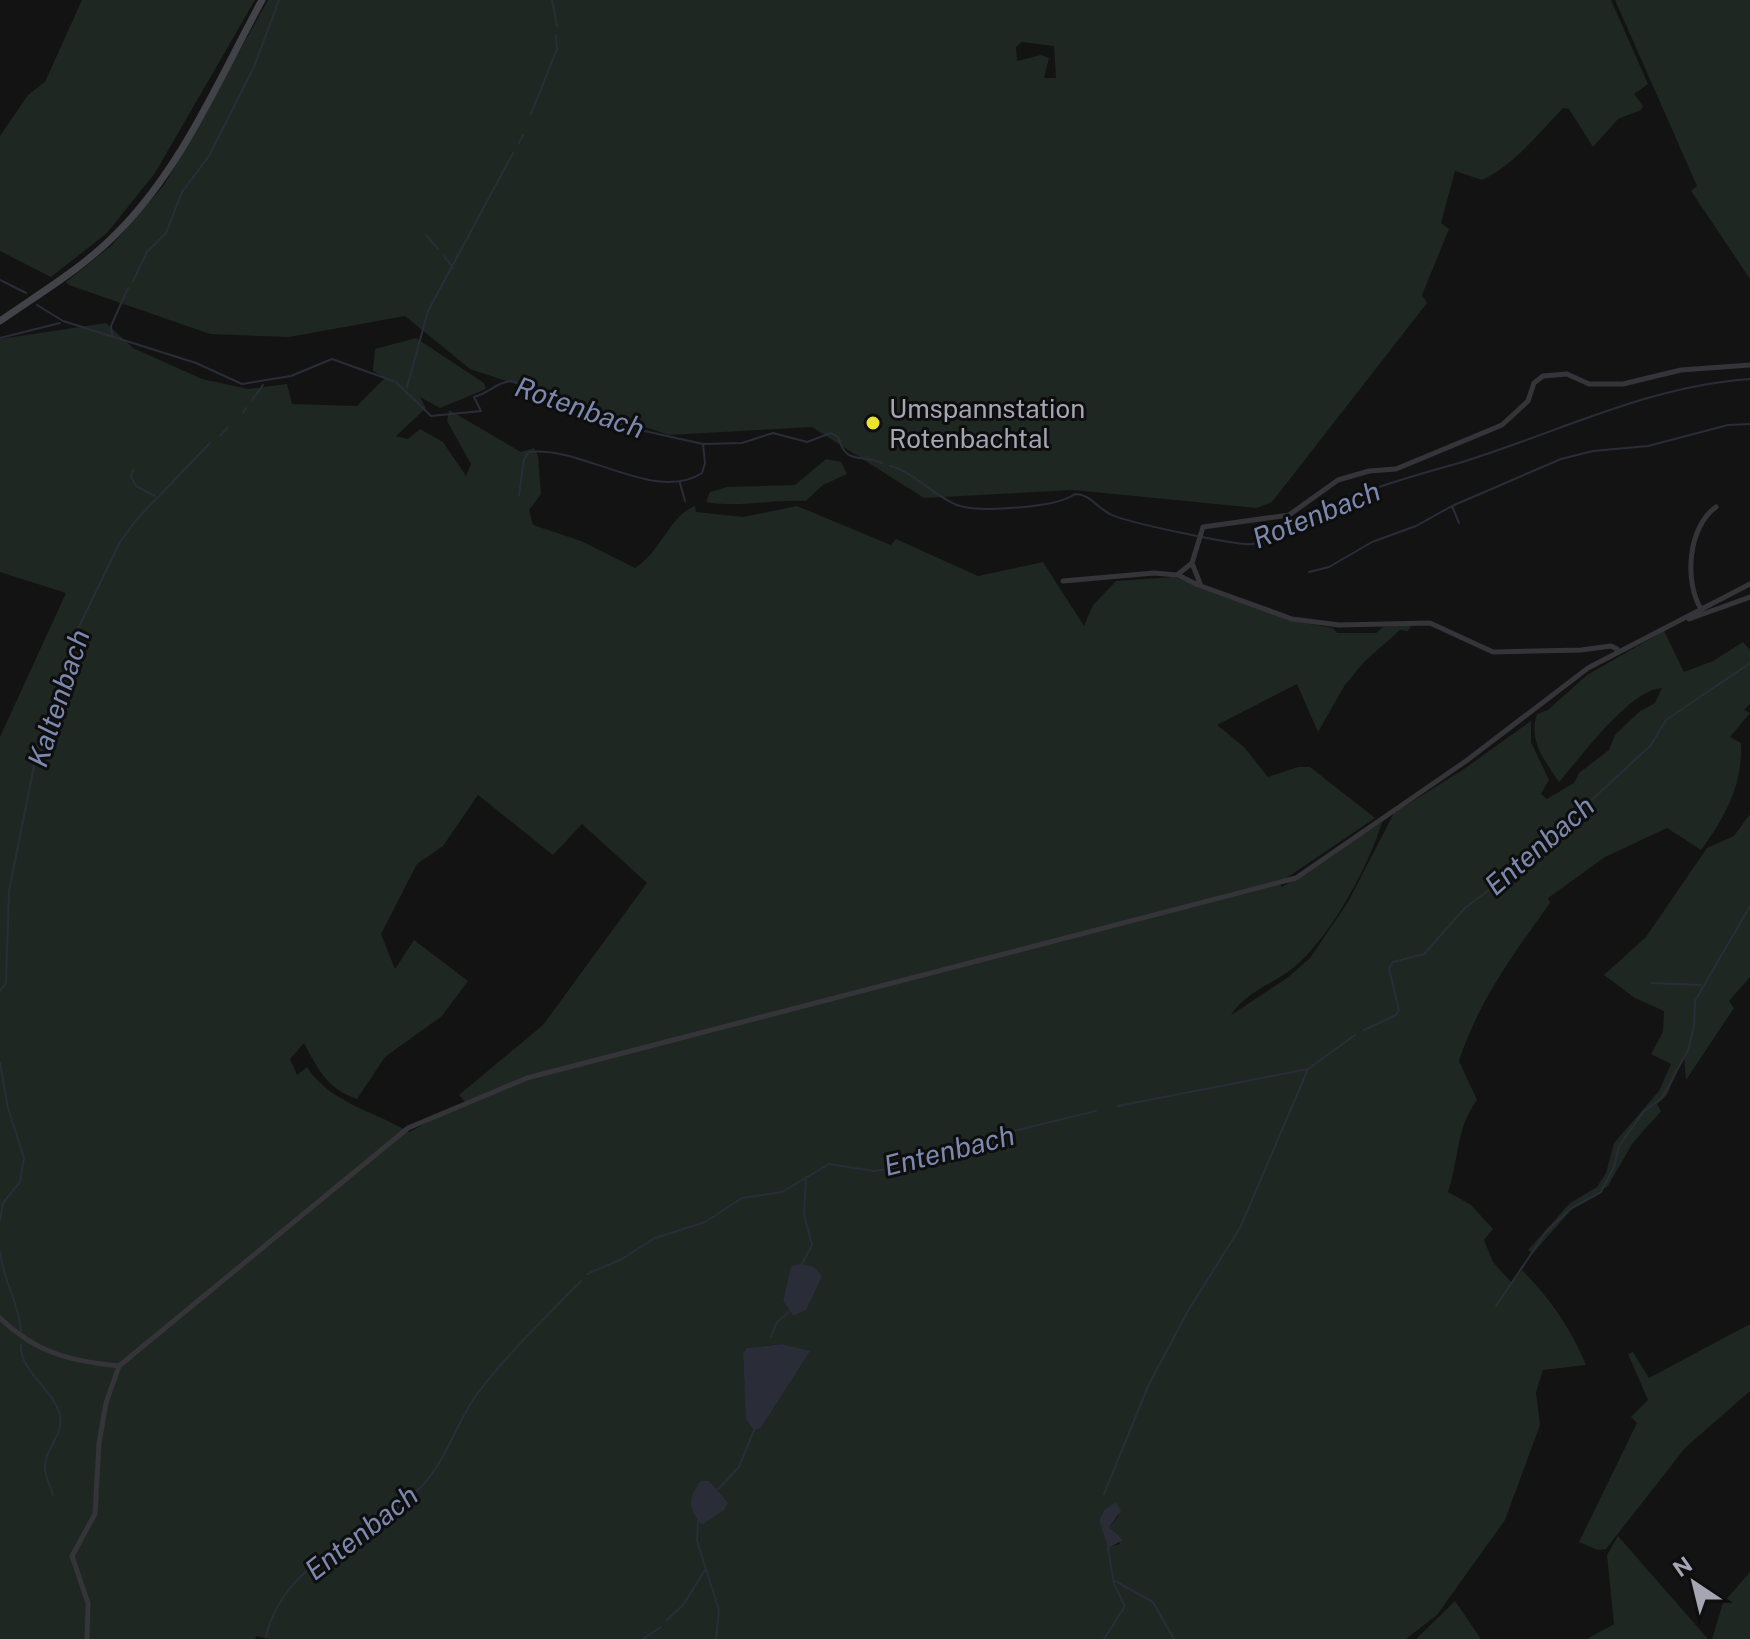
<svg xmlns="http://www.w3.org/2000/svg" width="1750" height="1639" font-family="'Public Sans',sans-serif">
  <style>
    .green { fill: #1f2722; fill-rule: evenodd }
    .water { fill: #2a2d38 }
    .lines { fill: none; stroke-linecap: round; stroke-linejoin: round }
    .stream { stroke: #2a2d38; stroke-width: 2 }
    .street { stroke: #353439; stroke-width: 5 }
    .secondary { stroke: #424249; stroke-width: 7 }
    .poi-dot { fill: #ece333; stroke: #0e0e0f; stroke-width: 3 }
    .labels { text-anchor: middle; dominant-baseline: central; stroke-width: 6; stroke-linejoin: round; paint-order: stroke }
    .poi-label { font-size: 26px; fill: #a5a5b4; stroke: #0e0e0f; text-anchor: start }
    .water-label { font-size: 28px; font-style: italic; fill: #7c89af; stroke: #0e0e0f }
  </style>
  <rect width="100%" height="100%" fill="#131314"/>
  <path class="green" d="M 82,0 L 255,0 L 155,173 L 107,233 L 51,277 L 0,251 L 0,136 L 28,95 L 45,82 Z
    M 268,0 L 1611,0 L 1648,84 L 1634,94 L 1643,106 L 1641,110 L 1618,119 L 1593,147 L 1569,109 L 1563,108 C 1539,133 1514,165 1482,180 L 1455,171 L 1441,223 L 1449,229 L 1422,295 L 1427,303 L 1272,502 L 1257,508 L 1073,490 L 924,498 L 812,427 L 669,435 L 470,369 L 405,316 L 289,337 L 210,334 L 69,285 L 66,282 L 112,245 L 164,185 ZM 1022,42 L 1054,46 L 1056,78 L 1044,78 L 1049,58 L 1041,55 L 1017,61 L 1016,47 Z
    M 1615,0 L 1750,0 L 1750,279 L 1691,191 L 1697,186 Z
    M 106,323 L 133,348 L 202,379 L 248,389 L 287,384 L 292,404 L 357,406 L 385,378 L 373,371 L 375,349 L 416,338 L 484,383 L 486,389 L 440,408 L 420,397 L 426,408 L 396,436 L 408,439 L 420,429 L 443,442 L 466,476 L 471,464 L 447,421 L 449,410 L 521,452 L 534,448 L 538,456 L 541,494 L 529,510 L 533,525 L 581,541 L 635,568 C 662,551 669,516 695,506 L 696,512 L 743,517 L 797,506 L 891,545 L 896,539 L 978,576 L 1043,562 L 1084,626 L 1093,605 L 1116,581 L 1174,577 L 1292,621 L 1333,628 L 1337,633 L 1376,633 L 1383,627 L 1412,624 L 1408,631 L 1400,630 L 1364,662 L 1345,685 L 1318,732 L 1297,684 L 1217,725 L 1244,747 L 1268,777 L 1298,767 L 1310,767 L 1375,818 L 1279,883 L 1282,887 L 1382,822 C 1369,866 1329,940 1293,968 C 1273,984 1246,992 1231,1015 L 1287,978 L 1310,958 L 1348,902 L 1394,813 L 1464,769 L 1531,721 L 1531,742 L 1549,780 L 1541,794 L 1547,799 L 1574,783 L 1579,773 L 1609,750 L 1615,735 L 1639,712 L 1655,703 L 1662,688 C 1630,689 1581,757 1559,782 C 1545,761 1528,741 1537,714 L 1548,710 L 1587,675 L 1664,631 L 1684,672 L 1713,661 L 1743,642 L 1750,650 L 1750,704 L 1744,710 L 1750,713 L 1730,737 L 1741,743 C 1743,784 1725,818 1701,850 L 1667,828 L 1605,857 L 1548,898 L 1550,903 C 1514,953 1478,1002 1459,1061 L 1477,1100 C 1456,1128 1459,1160 1448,1192 L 1471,1205 L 1493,1229 L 1484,1240 L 1493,1262 L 1512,1283 L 1522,1270 C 1551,1300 1570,1327 1586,1365 L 1543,1370 L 1536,1392 L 1540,1425 L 1505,1520 L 1437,1615 L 1406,1639 L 269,1639 L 256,1636 L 255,1639 L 0,1639 L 0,737 L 66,593 L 0,572 L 0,339 ZM 478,795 L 553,855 L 582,824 L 647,883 L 543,1025 L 459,1095 L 465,1102 L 409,1132 C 374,1111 330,1103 307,1067 L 297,1075 L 290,1059 L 304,1043 C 318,1070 328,1089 357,1099 L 385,1057 L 442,1016 L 468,981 L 414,940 L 395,969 L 381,934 L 417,864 L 443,846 ZM 791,1267 L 814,1267 L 793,1316 L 783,1301 ZM 782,1344 L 809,1352 L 761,1428 L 754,1429 L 745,1389 L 743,1353 L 747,1348 ZM 1116,1503 L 1119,1515 L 1109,1527 L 1120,1544 L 1108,1547 L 1099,1520 L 1104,1510 Z
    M 826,459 L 841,462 L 847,474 L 823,485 L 806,501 C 769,499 742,508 706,502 L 710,492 L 727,487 L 795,485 Z
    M 1750,814 L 1750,977 L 1729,1001 L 1734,1008 L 1686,1080 L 1684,1055 L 1667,1095 L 1657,1104 L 1661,1111 L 1632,1144 L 1608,1186 L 1573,1208 L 1533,1253 L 1528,1250 L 1570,1203 L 1597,1187 L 1606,1173 L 1614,1143 L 1659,1091 L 1671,1064 L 1651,1054 L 1663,1032 L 1664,1011 L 1635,998 L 1604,975 L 1646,937 L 1707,848 L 1734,836 Z
    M 1750,1324 L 1750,1391 L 1685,1448 L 1606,1549 L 1598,1550 L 1579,1542 L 1637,1423 L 1631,1417 L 1648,1400 L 1628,1354 L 1633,1352 L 1649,1378 Z
    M 1618,1536 L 1708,1639 L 1587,1639 L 1614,1624 L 1607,1555 Z
    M 1750,1572 L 1750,1639 L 1712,1639 L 1723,1603 Z
    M 1455,1601 L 1481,1639 L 1416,1639 Z"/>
  <path class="water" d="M 802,1264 L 814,1267 L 822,1276 L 806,1310 L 793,1316 L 783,1301 L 791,1266 Z
    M 782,1344 L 810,1351 L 761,1428 L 754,1430 L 746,1419 L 743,1353 L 747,1348 Z
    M 701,1481 L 709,1481 L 728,1503 L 724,1510 L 702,1525 C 687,1507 688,1498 701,1481 Z
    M 1116,1502 L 1121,1511 L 1109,1527 L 1123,1540 L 1108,1548 L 1099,1520 L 1104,1510 Z"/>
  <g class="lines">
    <path class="stream" d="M 552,0 L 557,26
      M 531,114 L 557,49 L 556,36
      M 519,143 L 523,135
      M 426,235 L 438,249
      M 444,256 L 453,268
      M 0,280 L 26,293
      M 133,281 L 147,252 L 166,233 L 182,192 L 209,156 L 254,67 L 279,0
      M 37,305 L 63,321 L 196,363 L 242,384 L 291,376 L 332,359 L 396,382 L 431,416 L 481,411 L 474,397 C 490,393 496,382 512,381 L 631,428 L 703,444 L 742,443 L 773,433 L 807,442 L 831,433 L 838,437 C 846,465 859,454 882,463
      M 112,335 L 111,326 L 128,288
      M 0,338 L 60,323
      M 407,387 L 428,311 L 513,153
      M 252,400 L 263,385
      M 243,413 L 246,408
      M 220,436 L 228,427
      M 890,466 C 915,472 935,498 960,506 C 982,512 1056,508 1075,494 C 1090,494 1096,507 1110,514 C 1124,522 1238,546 1252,544 C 1292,539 1324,507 1361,493 C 1393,482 1426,472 1459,463 C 1557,433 1647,386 1750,379
      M 133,470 L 131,477 L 136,486 L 155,496
      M 680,483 L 685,501
      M 519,495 L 524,459 L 529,452 C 582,445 655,504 702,473 L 705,463 L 703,444
      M 1452,506 L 1459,523
      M 1309,572 L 1329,567 L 1372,542 L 1416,526 L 1452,506 L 1561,459 L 1593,451 L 1648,446 L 1728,425 L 1750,424
      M 1651,983 L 1701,985
      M 0,991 L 6,983 L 9,891 L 38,746 L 54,698 L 65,681 L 75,635 L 120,542 L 137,519 L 210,443
      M 1364,1030 L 1396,1015 L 1399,1010 L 1389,969 L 1393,962 L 1424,954 L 1465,908 L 1518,868 L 1651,745 L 1666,720 L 1750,663
      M 0,1063 L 8,1108 L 24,1158 L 20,1182 L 3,1203 L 0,1220
      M 1118,1106 L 1308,1069 L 1355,1035
      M 0,1253 C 4,1282 19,1303 21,1331
      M 802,1264 L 812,1245 L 804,1215 L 806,1177
      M 587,1274 L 620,1260 L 655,1238 L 705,1222 L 742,1198 L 782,1192 L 829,1164 L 874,1171 L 894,1168 L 997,1135 L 1096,1111
      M 1496,1306 L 1546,1232 L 1570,1209 L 1601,1192 L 1614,1167 L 1619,1146 L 1644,1111 L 1662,1098 L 1688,1050 L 1694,1026 L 1695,1001 L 1750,906
      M 771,1337 L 777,1322 L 789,1312
      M 21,1345 C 19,1371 55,1390 60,1416 C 64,1436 43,1450 45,1470 C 46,1478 51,1487 53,1495
      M 718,1489 L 739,1467 L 754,1430
      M 1104,1494 L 1149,1384 L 1189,1309 L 1240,1228 L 1308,1069
      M 698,1520 L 697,1541 L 719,1610 L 716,1639
      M 1115,1581 L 1153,1602 L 1174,1639
      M 667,1620 L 683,1605 L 705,1570
      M 266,1637 C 283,1559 370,1538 420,1488 C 446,1462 456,1423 477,1394 C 508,1353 546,1317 581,1281
      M 643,1639 L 661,1627
      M 1104,1639 L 1125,1606 L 1114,1584 L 1108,1548"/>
    <path class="street" d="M 1192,563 L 1201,586 L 1292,619 L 1339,625 L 1430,623 L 1493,652 L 1581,650 L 1611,646 L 1617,649
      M 1178,575 L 1198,585
      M 1063,581 L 1154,573 L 1177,575 L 1192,563 L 1203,527 L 1289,515 L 1338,480 L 1369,471 L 1396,469 L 1502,425 L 1528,401 L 1534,383 L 1543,376 L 1567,374 L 1589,384 L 1623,384 L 1681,370 L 1750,365
      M 1701,609 C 1684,581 1688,527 1716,507
      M 1689,619 L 1750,597
      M 0,1318 C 36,1353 70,1361 119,1366 L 106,1403 L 99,1443 L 95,1514 L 72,1556 L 88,1603 L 87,1639
      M 119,1366 L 408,1128 L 527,1078 L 1296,878 L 1466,761 L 1588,668 L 1750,584"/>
    <path class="secondary" d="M 0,321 C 40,293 83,268 117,233 C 182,168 219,79 262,0"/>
  </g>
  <circle class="poi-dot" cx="873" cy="423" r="8"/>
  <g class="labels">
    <g class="poi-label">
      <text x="889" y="408">Umspannstation<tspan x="889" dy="30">Rotenbachtal</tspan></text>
    </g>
    <g class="water-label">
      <text transform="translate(580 407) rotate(19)">Rotenbach</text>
      <text transform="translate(1316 514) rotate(-22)">Rotenbach</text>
      <text transform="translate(58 698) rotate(-72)">Kaltenbach</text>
      <text transform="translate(1539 845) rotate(-41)">Entenbach</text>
      <text transform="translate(949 1150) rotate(-14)">Entenbach</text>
      <text transform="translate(361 1532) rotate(-38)">Entenbach</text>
    </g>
  </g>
  <g transform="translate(1694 1583) rotate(325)" stroke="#0e0e0f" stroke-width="6" paint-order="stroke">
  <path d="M0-6L14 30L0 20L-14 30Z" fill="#a5a5b4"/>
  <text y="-12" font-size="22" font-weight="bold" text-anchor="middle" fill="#a5a5b4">N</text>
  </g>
</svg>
